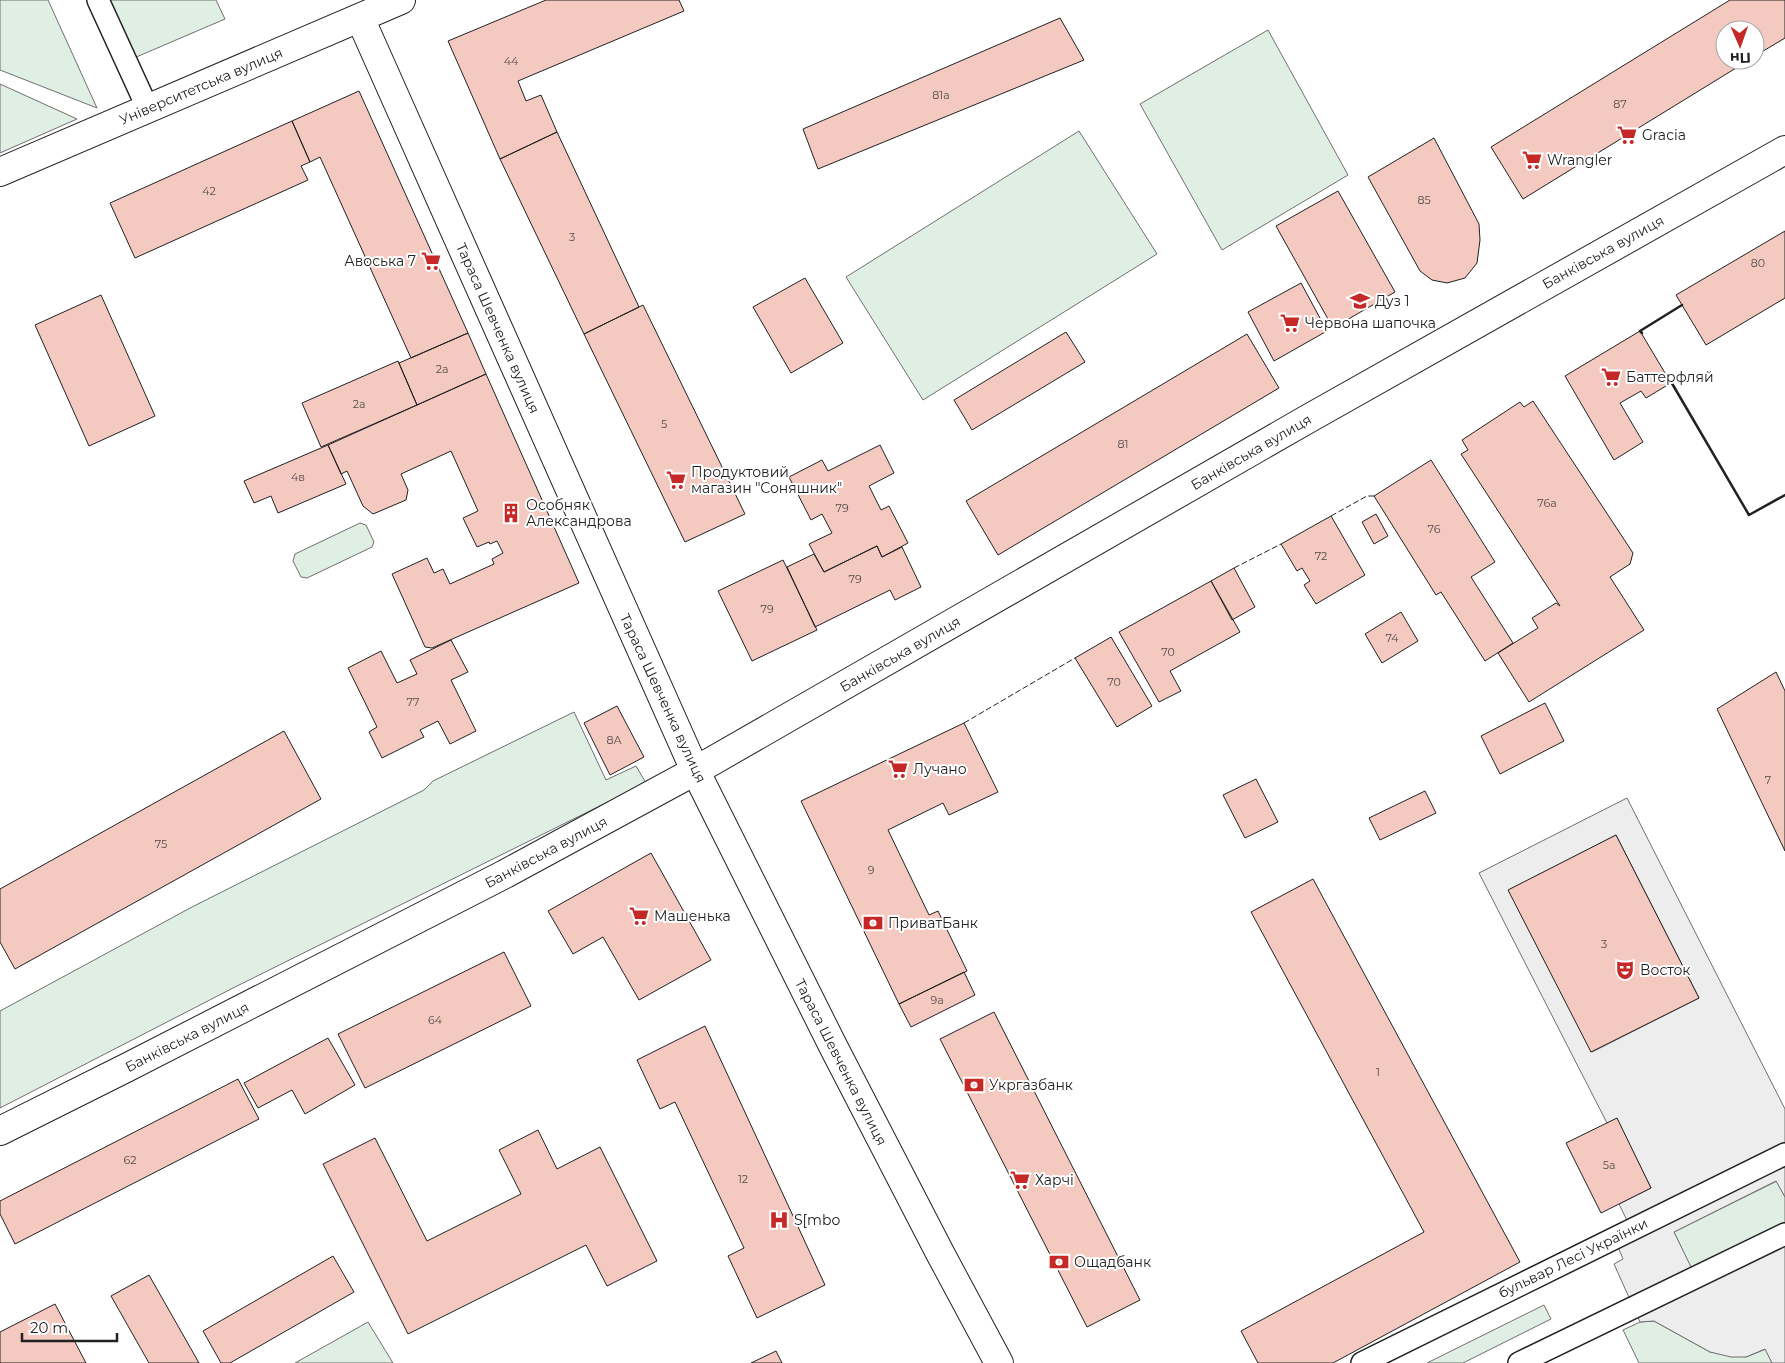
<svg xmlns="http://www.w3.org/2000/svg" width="1785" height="1363" font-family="Montserrat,sans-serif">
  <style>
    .green { fill: #e0efe3; stroke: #6f6f6f }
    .parking { fill: #ededed; stroke: #6f6f6f; fill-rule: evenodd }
    .building { fill: #f3c9c0; stroke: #222 }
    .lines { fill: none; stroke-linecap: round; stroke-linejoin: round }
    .pedestrian-casing { stroke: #222; stroke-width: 24 }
    .tertiary-casing { stroke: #222; stroke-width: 30 }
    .pedestrian { stroke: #fff; stroke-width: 21 }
    .tertiary { stroke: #fff; stroke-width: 28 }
    .fence { stroke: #222; stroke-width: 1; stroke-dasharray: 6 2.5; stroke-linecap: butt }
    .wall { stroke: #222; stroke-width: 2.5 }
    .labels { text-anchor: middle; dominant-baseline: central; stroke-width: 4; stroke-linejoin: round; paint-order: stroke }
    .number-label { font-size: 11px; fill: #564c4a }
    .street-label { font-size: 14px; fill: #222; stroke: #fff }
    .poi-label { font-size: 14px; fill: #222; stroke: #fff; text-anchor: start }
  </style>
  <rect width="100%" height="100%" fill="#fff"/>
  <path class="green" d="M 0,0 L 48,0 L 97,108 L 0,70 Z
    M 109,0 L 216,0 L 225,19 L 134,58 Z
    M 1268,30 L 1348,175 L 1222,250 L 1140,104 Z
    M 0,84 L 77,119 L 0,153 Z
    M 1079,131 L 1157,254 L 923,400 L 846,277 Z
    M 360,523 L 366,525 L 374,542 L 372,547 L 307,578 L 301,577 L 293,561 L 295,554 Z
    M 574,712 L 606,780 L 636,766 L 646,783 L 235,987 L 0,1108 L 0,1011 L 192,907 L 424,790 L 433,781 Z
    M 1777,1181 L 1785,1197 L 1785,1223 L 1691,1269 L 1674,1232 Z
    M 1544,1305 L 1551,1319 L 1463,1363 L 1427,1363 Z
    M 1654,1321 L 1710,1352 L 1746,1357 L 1766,1349 L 1772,1363 L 1639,1363 L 1623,1330 L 1640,1322 Z
    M 368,1322 L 393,1363 L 295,1363 Z"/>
  <path class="parking" d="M 1627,798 L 1785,1109 L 1785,1197 L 1776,1181 L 1674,1232 L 1692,1269 L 1785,1223 L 1785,1363 L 1772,1363 L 1765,1349 L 1746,1357 L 1731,1357 L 1710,1352 L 1654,1321 L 1640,1322 L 1614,1264 L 1623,1259 L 1618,1247 L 1636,1239 L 1619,1204 L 1651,1188 L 1617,1119 L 1607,1123 L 1479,873 ZM 1616,835 L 1699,998 L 1592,1052 L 1509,890 Z"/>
  <path class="building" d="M 546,0 L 679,0 L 684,11 L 518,81 L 526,101 L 541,95 L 557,132 L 500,159 L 448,41 Z
    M 1730,0 L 1785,0 L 1785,38 L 1755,56 L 1755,30 L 1725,30 L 1725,60 L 1749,60 L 1523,199 L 1491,147 Z
    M 1060,18 L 1084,60 L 818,169 L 803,129 Z
    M 359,91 L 468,333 L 411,358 L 320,157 L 310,162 L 292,121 Z
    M 292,121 L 310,162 L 301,166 L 308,180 L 135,258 L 110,203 Z
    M 557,132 L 639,307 L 584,334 L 500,159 Z
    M 1434,138 L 1479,224 L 1480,240 L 1477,263 L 1465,278 L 1447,283 L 1432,280 L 1420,271 L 1368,177 Z
    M 1338,191 L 1395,292 L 1333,328 L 1276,226 Z
    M 1785,231 L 1785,298 L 1706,345 L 1676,295 Z
    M 805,278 L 843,343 L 791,373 L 753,307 Z
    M 1301,283 L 1327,331 L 1274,361 L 1248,312 Z
    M 101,295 L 155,416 L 89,446 L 35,325 Z
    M 643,305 L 745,514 L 685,542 L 584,334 Z
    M 1640,331 L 1671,383 L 1646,398 L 1641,391 L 1620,403 L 1643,442 L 1614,460 L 1565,376 Z
    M 1066,332 L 1085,362 L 972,430 L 954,400 Z
    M 468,333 L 486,374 L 417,405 L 399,363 Z
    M 1247,334 L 1279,388 L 998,555 L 966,501 Z
    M 398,361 L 417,405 L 321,447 L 302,403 Z
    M 486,374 L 579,583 L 432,648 L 425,647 L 392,574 L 427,558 L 434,573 L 443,569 L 450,584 L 494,564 L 492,559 L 503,553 L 497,541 L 490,544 L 489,542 L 477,547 L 463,518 L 478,511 L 451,451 L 401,474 L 408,490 L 406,500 L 373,514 L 363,506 L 347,471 L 341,474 L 328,445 Z
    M 1533,401 L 1633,553 L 1630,564 L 1610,577 L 1644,630 L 1529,702 L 1498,653 L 1538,628 L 1532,618 L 1556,603 L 1560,606 L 1461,454 L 1468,450 L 1462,440 L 1520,402 L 1524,407 Z
    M 328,445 L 346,484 L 278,513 L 271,496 L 254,503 L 244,481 Z
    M 880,445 L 894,473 L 869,486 L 881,510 L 889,506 L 908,543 L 882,557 L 877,546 L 824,572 L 809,544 L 832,533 L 822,514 L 811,520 L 789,477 L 822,460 L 828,471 Z
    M 1431,460 L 1495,562 L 1471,577 L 1513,643 L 1485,661 L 1441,592 L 1436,595 L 1374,496 Z
    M 1376,514 L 1388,536 L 1374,544 L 1362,522 Z
    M 1331,516 L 1365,575 L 1316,604 L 1304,585 L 1310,581 L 1302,568 L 1297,571 L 1281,544 Z
    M 877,546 L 882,557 L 902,547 L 921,587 L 895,600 L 890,590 L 815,627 L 787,567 L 814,554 L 824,572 Z
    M 783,560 L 817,630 L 752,661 L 718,591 Z
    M 1234,568 L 1255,607 L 1232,620 L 1211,581 Z
    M 1211,581 L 1240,632 L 1170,671 L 1181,691 L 1159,702 L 1119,632 Z
    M 1401,612 L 1418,641 L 1382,663 L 1365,634 Z
    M 1111,637 L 1152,706 L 1117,727 L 1075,658 Z
    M 451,640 L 468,672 L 451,680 L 476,731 L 450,744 L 438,721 L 420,730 L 424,737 L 382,758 L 369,732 L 377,727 L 348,668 L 381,651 L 397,683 L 417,674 L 410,660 Z
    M 1776,672 L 1785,691 L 1785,851 L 1717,709 Z
    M 1545,703 L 1564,741 L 1500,774 L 1481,736 Z
    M 617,706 L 644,757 L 610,775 L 584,723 Z
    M 964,723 L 998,792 L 949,815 L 943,803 L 888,830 L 929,915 L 938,911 L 967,971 L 899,1004 L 801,801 Z
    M 284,731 L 321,799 L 15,969 L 0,942 L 0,889 Z
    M 1256,779 L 1278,822 L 1245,838 L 1223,795 Z
    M 1425,791 L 1436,813 L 1380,840 L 1369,818 Z
    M 1616,835 L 1699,998 L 1591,1052 L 1508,890 Z
    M 651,853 L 711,960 L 639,1000 L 603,937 L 573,954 L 548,911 Z
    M 1313,879 L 1520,1262 L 1333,1363 L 1258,1363 L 1241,1331 L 1424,1232 L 1251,912 Z
    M 504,952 L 531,1006 L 365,1088 L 338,1034 Z
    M 964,972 L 975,995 L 911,1027 L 899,1004 Z
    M 994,1012 L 1140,1300 L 1087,1327 L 940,1039 Z
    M 705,1026 L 825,1285 L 757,1318 L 728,1256 L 744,1248 L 675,1102 L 660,1109 L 637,1060 Z
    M 328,1038 L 355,1085 L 305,1114 L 292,1090 L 258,1108 L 244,1083 Z
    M 238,1079 L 259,1119 L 15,1244 L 0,1214 L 0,1201 Z
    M 1617,1118 L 1651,1188 L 1601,1213 L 1566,1143 Z
    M 538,1130 L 557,1169 L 600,1147 L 657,1261 L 607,1286 L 586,1245 L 408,1334 L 323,1164 L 375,1138 L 427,1241 L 521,1194 L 499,1150 Z
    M 333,1256 L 354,1292 L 230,1363 L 221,1363 L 203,1331 Z
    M 149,1275 L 199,1363 L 149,1363 L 111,1296 Z
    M 55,1304 L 86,1363 L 0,1363 L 0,1332 Z
    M 776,1351 L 782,1363 L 751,1363 Z"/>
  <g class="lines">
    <defs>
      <path id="pedestrian" d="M 98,0 L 148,109
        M 1362,1363 L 1785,1154
        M 1519,1363 L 1785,1234"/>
      <path id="tertiary" d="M 360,18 L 693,766 L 833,1046 L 940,1253 L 999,1363
        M 0,172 L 401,0
        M 0,1131 L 126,1068 L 505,874 L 695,771 L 1306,420 L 1785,150"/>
    </defs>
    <use href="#pedestrian" class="pedestrian-casing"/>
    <use href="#tertiary" class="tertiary-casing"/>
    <use href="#pedestrian" class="pedestrian"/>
    <use href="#tertiary" class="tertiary"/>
    <path class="fence" d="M 1331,516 L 1367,496 L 1374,496
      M 1234,568 L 1281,544
      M 964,723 L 1075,658"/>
    <path class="wall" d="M 1642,333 L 1640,331 L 1682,305
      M 1670,380 L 1749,515 L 1785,495"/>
  </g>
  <defs>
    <symbol id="supermarket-bare" viewBox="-9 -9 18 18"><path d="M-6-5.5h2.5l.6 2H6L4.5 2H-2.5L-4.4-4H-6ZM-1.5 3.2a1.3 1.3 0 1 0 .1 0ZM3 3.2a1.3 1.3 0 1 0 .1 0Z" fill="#c62828" stroke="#fff" stroke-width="2.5" paint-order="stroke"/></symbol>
    <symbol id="school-bare" viewBox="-9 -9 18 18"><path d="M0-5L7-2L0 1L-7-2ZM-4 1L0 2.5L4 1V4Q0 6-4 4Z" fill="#c62828" stroke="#fff" stroke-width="2.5" paint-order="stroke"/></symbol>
    <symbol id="building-bare" viewBox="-9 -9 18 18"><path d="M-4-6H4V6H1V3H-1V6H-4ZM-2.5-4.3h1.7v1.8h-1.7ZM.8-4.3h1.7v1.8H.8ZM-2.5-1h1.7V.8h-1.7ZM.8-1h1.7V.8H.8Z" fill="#c62828" stroke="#fff" stroke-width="2.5" paint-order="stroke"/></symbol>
    <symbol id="bank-bare" viewBox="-9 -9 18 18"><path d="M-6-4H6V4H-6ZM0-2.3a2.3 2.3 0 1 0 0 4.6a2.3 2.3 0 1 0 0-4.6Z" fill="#c62828" stroke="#fff" stroke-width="2.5" paint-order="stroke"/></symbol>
    <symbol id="theatre-bare" viewBox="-9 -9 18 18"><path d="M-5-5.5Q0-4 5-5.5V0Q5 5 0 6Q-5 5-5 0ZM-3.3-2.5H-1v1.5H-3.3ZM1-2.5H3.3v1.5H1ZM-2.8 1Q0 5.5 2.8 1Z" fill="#c62828" stroke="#fff" stroke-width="2.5" paint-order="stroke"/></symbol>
    <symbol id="hospital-bare" viewBox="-9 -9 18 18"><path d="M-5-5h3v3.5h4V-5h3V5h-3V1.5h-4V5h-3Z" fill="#c62828" stroke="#fff" stroke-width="2.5" paint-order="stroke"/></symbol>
  </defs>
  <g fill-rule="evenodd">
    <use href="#supermarket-bare" x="1613" y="121" width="28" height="28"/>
    <use href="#supermarket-bare" x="1518" y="146" width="28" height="28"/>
    <use href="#supermarket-bare" x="417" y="247" width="28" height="28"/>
    <use href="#school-bare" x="1346" y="287" width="28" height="28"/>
    <use href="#supermarket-bare" x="1276" y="309" width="28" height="28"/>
    <use href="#supermarket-bare" x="1597" y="363" width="28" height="28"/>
    <use href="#supermarket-bare" x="662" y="466" width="28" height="28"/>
    <use href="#building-bare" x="497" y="499" width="28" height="28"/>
    <use href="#supermarket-bare" x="884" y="755" width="28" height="28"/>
    <use href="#supermarket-bare" x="625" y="902" width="28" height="28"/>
    <use href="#bank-bare" x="859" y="909" width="28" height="28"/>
    <use href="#theatre-bare" x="1611" y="956" width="28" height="28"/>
    <use href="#bank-bare" x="960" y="1071" width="28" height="28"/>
    <use href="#supermarket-bare" x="1006" y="1166" width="28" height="28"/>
    <use href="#hospital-bare" x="765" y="1206" width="28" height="28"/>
    <use href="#bank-bare" x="1045" y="1248" width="28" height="28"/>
  </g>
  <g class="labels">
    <g class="number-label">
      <text x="511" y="61">44</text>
      <text x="941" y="95">81а</text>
      <text x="1620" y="104">87</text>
      <text x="209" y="191">42</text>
      <text x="1424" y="200">85</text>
      <text x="572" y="237">3</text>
      <text x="1758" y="263">80</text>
      <text x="442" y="369">2а</text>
      <text x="359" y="404">2а</text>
      <text x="664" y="424">5</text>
      <text x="1123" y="444">81</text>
      <text x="298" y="477">4в</text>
      <text x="1547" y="503">76а</text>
      <text x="842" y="508">79</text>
      <text x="1434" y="529">76</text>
      <text x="1321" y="556">72</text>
      <text x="855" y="579">79</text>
      <text x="767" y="609">79</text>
      <text x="1392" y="638">74</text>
      <text x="1168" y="652">70</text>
      <text x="1114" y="682">70</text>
      <text x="413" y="702">77</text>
      <text x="614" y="740">8А</text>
      <text x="1768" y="780">7</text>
      <text x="161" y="844">75</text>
      <text x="871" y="870">9</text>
      <text x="1604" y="944">3</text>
      <text x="937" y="1000">9а</text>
      <text x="435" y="1020">64</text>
      <text x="1378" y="1072">1</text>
      <text x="130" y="1160">62</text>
      <text x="1609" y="1165">5а</text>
      <text x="743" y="1179">12</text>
    </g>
    <g class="street-label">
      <text transform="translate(201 86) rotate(-23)">Університетська вулиця</text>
      <text transform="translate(1603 252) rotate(-29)">Банківська вулиця</text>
      <text transform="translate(498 328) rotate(66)">Тараса Шевченка вулиця</text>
      <text transform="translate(1251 452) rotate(-30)">Банківська вулиця</text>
      <text transform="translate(900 654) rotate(-30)">Банківська вулиця</text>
      <text transform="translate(663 698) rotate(65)">Тараса Шевченка вулиця</text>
      <text transform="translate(546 852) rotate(-28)">Банківська вулиця</text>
      <text transform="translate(187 1037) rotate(-27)">Банківська вулиця</text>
      <text transform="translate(841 1062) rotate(63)">Тараса Шевченка вулиця</text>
      <text transform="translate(1573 1258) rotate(-26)">бульвар Лесі Українки</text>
    </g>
    <g class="poi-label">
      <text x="1642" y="135">Gracia</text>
      <text x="1547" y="160">Wrangler</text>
      <text x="416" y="261" text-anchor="end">Авоська 7</text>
      <text x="1375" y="301">Дуз 1</text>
      <text x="1305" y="323">Червона шапочка</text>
      <text x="1626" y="377">Баттерфляй</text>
      <text x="691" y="472">Продуктовий<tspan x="691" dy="16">магазин "Соняшник"</tspan></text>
      <text x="526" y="505">Особняк<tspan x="526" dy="16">Александрова</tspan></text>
      <text x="913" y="769">Лучано</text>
      <text x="654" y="916">Машенька</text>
      <text x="888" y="923">ПриватБанк</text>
      <text x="1640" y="970">Восток</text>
      <text x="989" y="1085">Укргазбанк</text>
      <text x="1035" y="1180">Харчі</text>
      <text x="794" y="1220">S[mbo</text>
      <text x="1074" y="1262">Ощадбанк</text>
    </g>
  </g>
  <g transform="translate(1740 45) rotate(178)"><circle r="24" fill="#ffffff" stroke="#a7a7a7"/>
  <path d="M0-4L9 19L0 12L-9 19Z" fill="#c62828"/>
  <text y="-8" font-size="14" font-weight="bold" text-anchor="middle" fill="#222222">Пн</text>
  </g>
  <path d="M22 1333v8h95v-8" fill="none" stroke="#222222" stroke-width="2.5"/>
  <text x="30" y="1333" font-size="15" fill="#222222" stroke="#ffffff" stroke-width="4" paint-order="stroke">20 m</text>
</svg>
